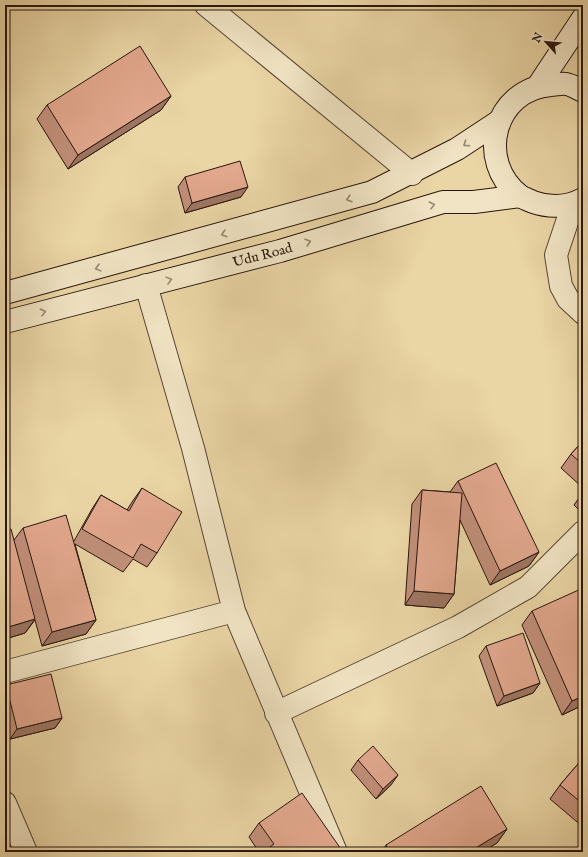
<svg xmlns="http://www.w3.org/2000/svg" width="588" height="857" font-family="'IM FELL English',serif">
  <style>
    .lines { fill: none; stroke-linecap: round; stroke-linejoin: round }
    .street-casing { stroke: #584634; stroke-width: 24 }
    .secondary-casing { stroke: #28160e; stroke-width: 24 }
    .street { stroke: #f1e4c4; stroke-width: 22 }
    .secondary { stroke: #f1e4c4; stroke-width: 22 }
    .wall { fill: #c2907a; stroke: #28160e }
    .shaded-wall { fill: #9e7663; stroke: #28160e }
    .building { fill: #e2a88e; stroke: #28160e }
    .oneway { stroke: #978772 }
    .labels { text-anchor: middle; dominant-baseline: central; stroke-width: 4; stroke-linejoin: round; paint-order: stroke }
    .street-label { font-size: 14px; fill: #28160e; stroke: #f1e4c4 }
  </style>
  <rect width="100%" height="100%" fill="#ead5a5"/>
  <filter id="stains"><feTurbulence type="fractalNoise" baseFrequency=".005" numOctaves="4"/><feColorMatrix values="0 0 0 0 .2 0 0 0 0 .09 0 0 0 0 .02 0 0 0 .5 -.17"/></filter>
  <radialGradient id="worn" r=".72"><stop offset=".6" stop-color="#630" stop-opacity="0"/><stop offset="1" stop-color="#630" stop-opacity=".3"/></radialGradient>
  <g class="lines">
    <defs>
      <path id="street" d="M 206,5 L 412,174
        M 573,204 L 556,255 L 561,286 L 568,299 L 583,313
        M 146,285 L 193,448 L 234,611 L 336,852
        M 5,672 L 234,611
        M 276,713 L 458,627 L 528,587 L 583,532
        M 5,803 L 26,852"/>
      <g id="secondary">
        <path d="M 538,86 L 583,18"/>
        <path d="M 583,91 C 578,89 572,85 566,84 C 562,83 555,85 551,85 C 494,89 475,161 520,196 C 523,198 529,200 533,202 C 550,208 568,207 583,199"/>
        <path d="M 5,293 L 372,192 L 457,149 L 498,122"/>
        <path id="s1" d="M 5,322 L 280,251 L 443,202 L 474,202 L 520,196"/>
      </g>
    </defs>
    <use href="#street" class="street-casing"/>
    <use href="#secondary" class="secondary-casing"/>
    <use href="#street" class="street"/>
    <use href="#secondary" class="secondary"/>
  </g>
  <path class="wall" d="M 171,96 L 161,110 L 68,169 L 37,119 L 47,105 Z
    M 185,177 L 241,197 L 185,213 L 178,187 Z
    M 583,441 L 583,488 L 561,468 L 571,454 Z
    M 458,481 L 539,552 L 529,566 L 490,585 L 460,520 L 454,594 L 444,608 L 405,605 L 412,504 L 422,490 L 450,492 Z
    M 142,488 L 157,553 L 147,567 L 133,559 L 123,572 L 75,544 L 96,620 L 86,634 L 42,646 L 35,620 L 25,633 L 5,639 L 5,531 L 14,540 L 23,528 L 74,541 L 92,509 L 101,495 L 127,510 L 132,502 Z
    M 583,492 L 583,514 L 574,505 Z
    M 532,611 L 583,705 L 562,715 L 522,625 Z
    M 486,646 L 540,683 L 533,693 L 497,706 L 479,656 Z
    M 6,685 L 62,718 L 55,728 L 10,739 L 5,718 L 5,687 Z
    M 583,758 L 583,827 L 550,799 L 560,785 Z
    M 358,760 L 391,785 L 376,799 L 351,770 Z
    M 259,823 L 343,852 L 259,852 L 249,837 Z
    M 507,829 L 497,843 L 482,852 L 381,852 L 386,845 Z"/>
  <path class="shaded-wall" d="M 171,96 L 161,110 L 68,169 L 78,155 Z
    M 248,187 L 241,197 L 185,213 L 192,203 Z
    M 539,552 L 529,566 L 490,585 L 500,571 Z
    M 414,591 L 454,594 L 444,608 L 405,605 Z
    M 35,619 L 25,633 L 5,639 L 5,628 Z
    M 96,620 L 86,634 L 42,646 L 52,632 Z
    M 540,683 L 533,693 L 497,706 L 504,696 Z
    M 583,696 L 583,705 L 562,715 L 572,701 Z
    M 62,718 L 55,728 L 10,739 L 17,729 Z
    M 398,775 L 391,785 L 376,799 L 383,789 Z
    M 507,829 L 497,843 L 482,852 L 469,852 Z"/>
  <path class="building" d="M 140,46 L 171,96 L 78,155 L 47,105 Z
    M 240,161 L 248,187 L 192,203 L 185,177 Z
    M 583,441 L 583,465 L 571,454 Z
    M 496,463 L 539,552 L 500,571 L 458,481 Z
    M 142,488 L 182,512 L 157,553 L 141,544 L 133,558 L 82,529 L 101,495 L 129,511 Z
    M 422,490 L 462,493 L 454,594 L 414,591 Z
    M 66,515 L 96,620 L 52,632 L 23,528 Z
    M 11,529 L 35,619 L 5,628 L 5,531 Z
    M 583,588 L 583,696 L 572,701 L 532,611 Z
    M 523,633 L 540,683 L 504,696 L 486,646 Z
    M 51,674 L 62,718 L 17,729 L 6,685 Z
    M 373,746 L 398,775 L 383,789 L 358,760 Z
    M 583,758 L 583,804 L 560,785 Z
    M 481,786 L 507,829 L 469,852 L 390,852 L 386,845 Z
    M 302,793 L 343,852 L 263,852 L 274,844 L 259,823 Z"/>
  <defs><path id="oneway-chevron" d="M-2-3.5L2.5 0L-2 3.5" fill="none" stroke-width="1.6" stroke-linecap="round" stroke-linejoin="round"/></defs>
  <g class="oneway">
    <use href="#oneway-chevron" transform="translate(466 144) rotate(146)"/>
    <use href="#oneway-chevron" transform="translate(349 199) rotate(164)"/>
    <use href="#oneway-chevron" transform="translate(432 205) rotate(-14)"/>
    <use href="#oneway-chevron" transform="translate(224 234) rotate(164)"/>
    <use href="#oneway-chevron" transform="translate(308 242) rotate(-17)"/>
    <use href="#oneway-chevron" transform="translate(98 268) rotate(165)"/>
    <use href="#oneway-chevron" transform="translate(169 280) rotate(-15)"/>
    <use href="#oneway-chevron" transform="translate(43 312) rotate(-14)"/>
  </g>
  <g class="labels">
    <g class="street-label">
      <text stroke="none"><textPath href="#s1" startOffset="266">Udu Road</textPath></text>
    </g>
  </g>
  <rect width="588" height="857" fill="none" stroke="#ead5a5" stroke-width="20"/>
  <rect x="6" y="6" width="576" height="845" fill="none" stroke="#28160e" stroke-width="2"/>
  <rect x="10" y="10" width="568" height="837" fill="none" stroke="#28160e"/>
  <g transform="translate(546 42) rotate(297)" stroke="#f1e4c4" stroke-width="3" paint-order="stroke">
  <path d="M0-3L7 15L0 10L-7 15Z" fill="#28160e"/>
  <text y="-6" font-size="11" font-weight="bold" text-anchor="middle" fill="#28160e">N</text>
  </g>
  <rect width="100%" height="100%" filter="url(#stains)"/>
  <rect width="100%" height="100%" fill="url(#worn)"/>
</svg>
